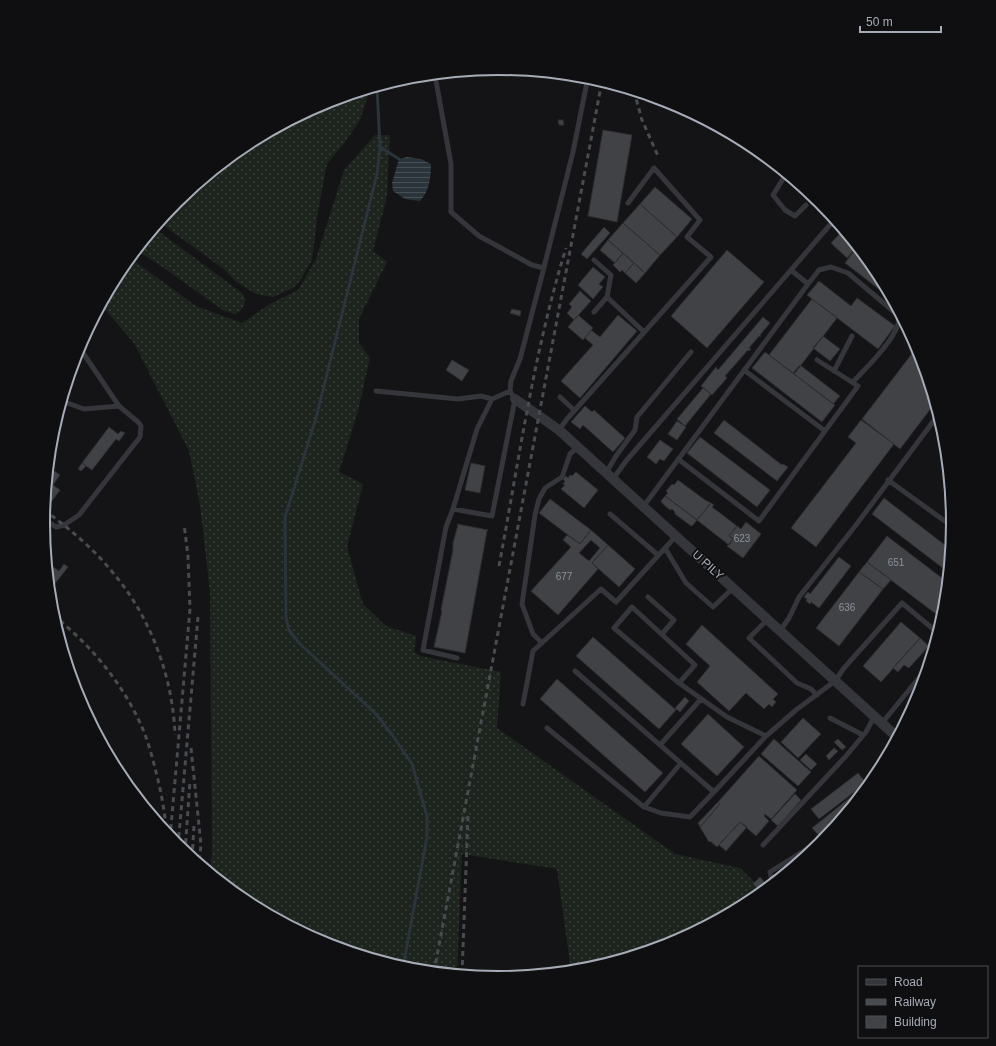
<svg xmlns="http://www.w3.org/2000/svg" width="996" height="1046" font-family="Helvetica,sans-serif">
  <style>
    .grass { fill: url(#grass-dots) }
    .water { fill: url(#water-rules) }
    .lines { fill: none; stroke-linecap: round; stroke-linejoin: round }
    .stream { stroke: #2a343a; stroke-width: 3 }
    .building { fill: #404246; stroke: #2e2e32; fill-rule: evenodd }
    .service { stroke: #35363b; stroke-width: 5 }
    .minor { stroke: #35363b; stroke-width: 10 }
    .rail { stroke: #484b50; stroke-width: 3; stroke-dasharray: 5 4; stroke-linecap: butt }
    .labels { text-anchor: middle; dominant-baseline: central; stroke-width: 4; stroke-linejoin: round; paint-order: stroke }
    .number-label { font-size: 10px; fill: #8c929b }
    .street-label { font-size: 12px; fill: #a6acb7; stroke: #0f0f11 }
    .rim { fill: none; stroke: #a6acb7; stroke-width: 2 }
  </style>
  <defs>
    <pattern id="grass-dots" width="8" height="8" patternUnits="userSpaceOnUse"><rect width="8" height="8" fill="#1c241d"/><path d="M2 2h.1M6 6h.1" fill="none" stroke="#3a413c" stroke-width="1.8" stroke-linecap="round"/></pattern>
    <pattern id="water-rules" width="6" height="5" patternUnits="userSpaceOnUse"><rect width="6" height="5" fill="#2a343a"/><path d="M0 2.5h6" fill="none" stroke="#464f54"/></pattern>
  </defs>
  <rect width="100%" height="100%" fill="#141416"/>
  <path class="grass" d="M 370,89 L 360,120 L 345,142 L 327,164 L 318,211 L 312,260 L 300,281 L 293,288 L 273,297 L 256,294 L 235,281 L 225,270 L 159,222 L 176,201 L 245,145 L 324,103 Z
    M 375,135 L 390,135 L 387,196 L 373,251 L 387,262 L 359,319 L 359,343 L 370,358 L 358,411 L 339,472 L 363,484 L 347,547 L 363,604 L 386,626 L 416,636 L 414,652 L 420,656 L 501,672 L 497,728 L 675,854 L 740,868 L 763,891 L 751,901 L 672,943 L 587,969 L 571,971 L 557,869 L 462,854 L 457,974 L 409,969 L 324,943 L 245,901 L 210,873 L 212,850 L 210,593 L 200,505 L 189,451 L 134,343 L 101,305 L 120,270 L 130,258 L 196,306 L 242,323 L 270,304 L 298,290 L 316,259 L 344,170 Z
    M 154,228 L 242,293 L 246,299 L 242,309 L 236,314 L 224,311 L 164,268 L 136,250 Z"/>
  <path class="water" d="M 407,157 L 421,159 L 431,164 C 431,177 429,192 420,201 L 405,199 L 393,191 L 392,183 L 399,159 Z"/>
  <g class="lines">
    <path class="stream" d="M 377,87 L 380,147 L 377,174 L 316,418 L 285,517 L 286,618 L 289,630 L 299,643 L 376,714 L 393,736 L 412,764 L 427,816 L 427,837 L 403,967
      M 380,147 L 399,159"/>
  </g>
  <path class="building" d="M 558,120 L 563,120 L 564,125 L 559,125 Z
    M 603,130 L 632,135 L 617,222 L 588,216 Z
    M 655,187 L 692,219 L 677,237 L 640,204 Z
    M 640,204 L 677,237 L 660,255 L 623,223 Z
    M 623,223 L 660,255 L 645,273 L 608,240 Z
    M 604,227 L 610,233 L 587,259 L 581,254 Z
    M 843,230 L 857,247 L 847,258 L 831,243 Z
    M 608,240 L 623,253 L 615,263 L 600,250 Z
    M 857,247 L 876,270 L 884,285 L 880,290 L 845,263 Z
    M 727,250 L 764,282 L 707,348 L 671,316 Z
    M 623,253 L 634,263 L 625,273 L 622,270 L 620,272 L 613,265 Z
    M 634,263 L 645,273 L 636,283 L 625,273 Z
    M 593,267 L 605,277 L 599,284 L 603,287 L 593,299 L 578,285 Z
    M 819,281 L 851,306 L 857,298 L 895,326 L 878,349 L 807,295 Z
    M 884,285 L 891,298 L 881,290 Z
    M 580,291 L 591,301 L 574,320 L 567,313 L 572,307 L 569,304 Z
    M 812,299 L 837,318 L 795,373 L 793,373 L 769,355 Z
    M 512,309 L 521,311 L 520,316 L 510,313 Z
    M 578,315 L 593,328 L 583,340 L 568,327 Z
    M 618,315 L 637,331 L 580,398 L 561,381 L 593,345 L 585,338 L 591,330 L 600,337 Z
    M 763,317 L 770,323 L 760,335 L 761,336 L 760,337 L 759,336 L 749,348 L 751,349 L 749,351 L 748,350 L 725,376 L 727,378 L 712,395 L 701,386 L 716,367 L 718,370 Z
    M 823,336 L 840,349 L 830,361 L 813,348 Z
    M 917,347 L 935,403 L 900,449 L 862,419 Z
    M 765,352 L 835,405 L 822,422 L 752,368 Z
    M 452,360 L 469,370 L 462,381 L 446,370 Z
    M 800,365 L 840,396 L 833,404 L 793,373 Z
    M 703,388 L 711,394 L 685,426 L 677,419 Z
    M 585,406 L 592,412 L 594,410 L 625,438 L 613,452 L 583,425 L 580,429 L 571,422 Z
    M 724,420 L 782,465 L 783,464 L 788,467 L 777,481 L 714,433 Z
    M 861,420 L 894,444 L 816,547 L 791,528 L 856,443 L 848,437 Z
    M 677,421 L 686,427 L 677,440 L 668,434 Z
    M 109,427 L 118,434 L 121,431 L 125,433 L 119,441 L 116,439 L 92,470 L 82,463 Z
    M 700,437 L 770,490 L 757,507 L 687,453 Z
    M 660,440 L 673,449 L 664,461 L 660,459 L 656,464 L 647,457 Z
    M 82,463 L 86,466 L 81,471 L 78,469 Z
    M 471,463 L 485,466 L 480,493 L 465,490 Z
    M 49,467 L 60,475 L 53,485 L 60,490 L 49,505 L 45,502 Z
    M 576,472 L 598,490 L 584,508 L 561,489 L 565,485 L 563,484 L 565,481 L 563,479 L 566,476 L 568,478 L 570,475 L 572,476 Z
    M 678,480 L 705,500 L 711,503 L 697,520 L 665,496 L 668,493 L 666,491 L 672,484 L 674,485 Z
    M 665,496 L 697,520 L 693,525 L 691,526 L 675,514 L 675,512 L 672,509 L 670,510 L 662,503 L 661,501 Z
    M 884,498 L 950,549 L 948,572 L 872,514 Z
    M 550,499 L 591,530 L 580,544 L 539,513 Z
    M 711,503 L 714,505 L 712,507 L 737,526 L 729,536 L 733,539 L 729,545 L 697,520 Z
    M 746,522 L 761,534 L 743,558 L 727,546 L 733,539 L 729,536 L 737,526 L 741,529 Z
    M 457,524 L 488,530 L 487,531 L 465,653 L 434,647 L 442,611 L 441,610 L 453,550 L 453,543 L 458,525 Z
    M 591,530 L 608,545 L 592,563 L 598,569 L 558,615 L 531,591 L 571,547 L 563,540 L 567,535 L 580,544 ZM 591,540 L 600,548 L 589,561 L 579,553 Z
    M 887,536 L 947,582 L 944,610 L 940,617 L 867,562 Z
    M 608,545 L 635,569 L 619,587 L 592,563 Z
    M 839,557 L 851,566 L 819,608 L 811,602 L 810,604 L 806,601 L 807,599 L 804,597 L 808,592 L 810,594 Z
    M 867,562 L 891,580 L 883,589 L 859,572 Z
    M 47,563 L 59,571 L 64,564 L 68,567 L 50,590 Z
    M 859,572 L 883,589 L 839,646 L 816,628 Z
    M 901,622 L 920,638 L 881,682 L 863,666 Z
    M 702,625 L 778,694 L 773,699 L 776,702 L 772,707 L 769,704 L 764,709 L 746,693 L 729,711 L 697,682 L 710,666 L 686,644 Z
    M 593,637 L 676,710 L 659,729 L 576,656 Z
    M 920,638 L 929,646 L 909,668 L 904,665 L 898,672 L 893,668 Z
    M 557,679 L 663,773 L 645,792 L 540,699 Z
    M 685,697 L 689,701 L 680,712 L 675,708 Z
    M 708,714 L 744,747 L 717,776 L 681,744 Z
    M 803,718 L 821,734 L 798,758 L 781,742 Z
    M 774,739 L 811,772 L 798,786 L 761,754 Z
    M 838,739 L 846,747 L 842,750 L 834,742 Z
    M 834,748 L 838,751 L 829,760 L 826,756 Z
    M 806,754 L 817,764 L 811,770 L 800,760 Z
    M 759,756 L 797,790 L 771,819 L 765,814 L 764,816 L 769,821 L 756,836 L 740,822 L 717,847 L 710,841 L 709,842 L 700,827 L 720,804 L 718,802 Z
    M 858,773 L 866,783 L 819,819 L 811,809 Z
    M 795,794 L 801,800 L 778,826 L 771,820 Z
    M 852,796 L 856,801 L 823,840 L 812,828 Z
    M 718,802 L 720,804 L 700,827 L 698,823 Z
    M 740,822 L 747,827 L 726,851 L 719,845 Z
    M 787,871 L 777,880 L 775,876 Z
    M 760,877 L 767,885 L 761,892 L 753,884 Z"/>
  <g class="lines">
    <path class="service" d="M 436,81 L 451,164 L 451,212 L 479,236 L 532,265 L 544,268
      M 786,174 L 773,195 L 785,210 L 795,216 L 806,205
      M 594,260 L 611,275 L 607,297 L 644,332
      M 791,270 L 808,284 L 819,270 L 831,267 L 848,273 L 899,316 L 900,315
      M 594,312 L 607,297
      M 79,347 L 119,406
      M 744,370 L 825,431
      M 834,371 L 852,336
      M 853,382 C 866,368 901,335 899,316
      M 376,391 L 458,399 L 481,396 L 492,399
      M 560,397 L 574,410
      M 935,419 L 941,424
      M 559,430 L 567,419 L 711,257 L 687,237 L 700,220 L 654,168 L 628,203
      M 678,459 L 759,521 L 858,386 L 817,360
      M 606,473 L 616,456 L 635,430 L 637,417 L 691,352
      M 613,479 L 626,461 L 835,219
      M 888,480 L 953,527
      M 643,507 L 808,284
      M 453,509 L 492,516 L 515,399 L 510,391 L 511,381 L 520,359 L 541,279 L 573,152 L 588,77
      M 610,514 L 658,555
      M 43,518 L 56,527 L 64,525 L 79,515 L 140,437 L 141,426 L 138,422 L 119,406 L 84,409 L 62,401
      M 665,548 L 686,583 L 713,607 L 733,588
      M 648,597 L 674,620 L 662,634
      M 768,619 L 749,638 L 797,683 L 811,689 L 817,695
      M 780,631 L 789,618 L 799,597 L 856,525 L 938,415
      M 542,643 L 533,634 L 522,604 L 535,515 L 539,499 L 545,488 L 562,477 L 570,454 L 578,447
      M 457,658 L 423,650 L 446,527 L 453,509 L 477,429 L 492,399 L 510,391
      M 575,671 L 714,792 L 766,736
      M 679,683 L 695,665 L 632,607 L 614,628 L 679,683 L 727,717 L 766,736 L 796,710 L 835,681 L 844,668 L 902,603 L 938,633
      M 523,704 L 533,651 L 601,589 L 616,602 L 676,536
      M 830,718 L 863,735
      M 882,723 L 927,668
      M 547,728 L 644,807 L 681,763
      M 660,745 L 701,699
      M 644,807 L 661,813 L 690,817 L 714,792
      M 763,845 L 846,756 L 866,732 L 874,717
      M 773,883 L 770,872 L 813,845"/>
    <path class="minor" d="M 515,399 L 559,430 L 897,737"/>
    <path class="rail" d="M 634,91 L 642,120 L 658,156
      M 44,510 C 70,529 94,549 114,574 C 151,618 173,678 175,735
      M 499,566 C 519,460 534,351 566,248
      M 53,615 C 92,646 125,686 144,732 C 150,747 154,764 158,780 C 162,797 165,813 166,831
      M 191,748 L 201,845 L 199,864
      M 170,838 L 190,609 L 188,556 L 184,524
      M 178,846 L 198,617
      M 185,852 L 190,781
      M 192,858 L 194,826
      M 434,972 L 602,81
      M 462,974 L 468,815"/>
  </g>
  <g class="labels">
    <g class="number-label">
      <text x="742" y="538">623</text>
      <text x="896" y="562">651</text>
      <text x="564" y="576">677</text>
      <text x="847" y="607">636</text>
    </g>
    <g class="street-label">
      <text transform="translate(708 565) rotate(42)">U PILY</text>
    </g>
  </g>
  <path d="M0 0H996V1046H0ZM50 523a448 448 0 1 1 896 0a448 448 0 1 1-896 0Z" fill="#0f0f11" fill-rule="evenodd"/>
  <path class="rim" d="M50 523a448 448 0 1 1 896 0a448 448 0 1 1-896 0Z"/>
  <rect x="858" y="966" width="130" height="72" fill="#0f0f11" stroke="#4b4e53"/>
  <rect x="866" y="979" width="20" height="6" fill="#35363b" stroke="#4b4e53"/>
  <text x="894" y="986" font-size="12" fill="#a6acb7">Road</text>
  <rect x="866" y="999" width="20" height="6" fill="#484b50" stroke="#4b4e53"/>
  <text x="894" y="1006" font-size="12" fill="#a6acb7">Railway</text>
  <rect x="866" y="1016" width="20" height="12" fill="#404246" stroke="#4b4e53"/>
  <text x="894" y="1026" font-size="12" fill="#a6acb7">Building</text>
  <path d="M860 26v6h81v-6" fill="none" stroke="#a6acb7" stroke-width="2"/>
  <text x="866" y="26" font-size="12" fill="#a6acb7" stroke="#0f0f11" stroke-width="3" paint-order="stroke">50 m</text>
</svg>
